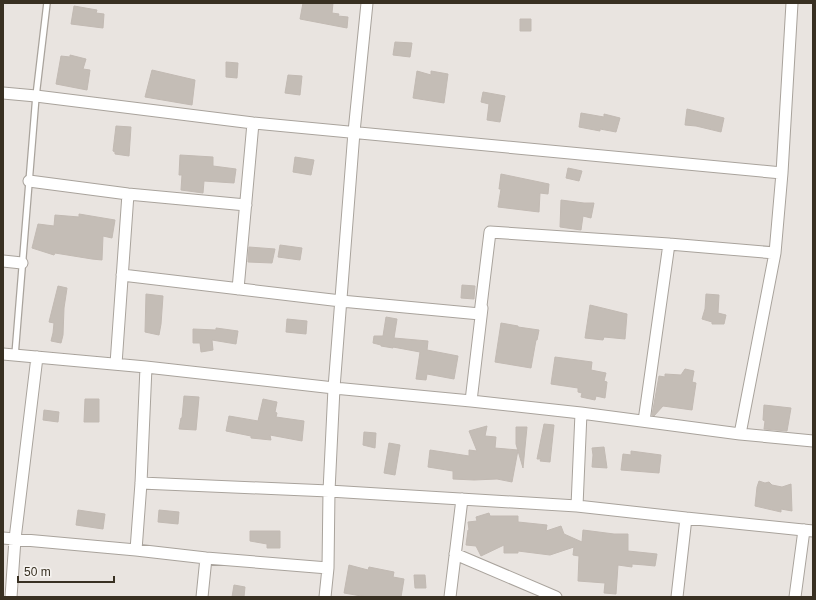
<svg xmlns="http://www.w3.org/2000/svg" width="816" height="600" font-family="Helvetica,sans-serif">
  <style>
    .building { fill: #c4bdb6; stroke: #c2bab3 }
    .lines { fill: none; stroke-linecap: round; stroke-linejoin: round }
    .service-casing { stroke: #a9a39c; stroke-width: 8 }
    .minor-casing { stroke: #a9a39c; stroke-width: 13 }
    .service { stroke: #fff; stroke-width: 5.5 }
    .minor { stroke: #fff; stroke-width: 11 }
  </style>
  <rect width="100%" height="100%" fill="#e9e4e0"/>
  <path class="building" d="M 303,3 L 333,3 L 332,13 L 339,14 L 338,16 L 348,17 L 347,28 L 300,19 Z
    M 74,6 L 97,10 L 96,13 L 104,14 L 103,28 L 71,24 Z
    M 520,19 L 531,19 L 531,31 L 520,31 Z
    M 395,42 L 412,43 L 410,57 L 393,55 Z
    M 70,55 L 86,59 L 83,69 L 90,70 L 87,90 L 56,84 L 61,56 L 70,57 Z
    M 226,62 L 238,63 L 237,78 L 226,77 Z
    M 152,70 L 195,80 L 192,105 L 145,97 Z
    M 417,71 L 431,75 L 431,71 L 448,74 L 444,103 L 413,98 Z
    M 288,75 L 302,76 L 300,95 L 285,93 Z
    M 483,92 L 505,96 L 500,122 L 487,120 L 489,104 L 481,102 Z
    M 687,109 L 724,118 L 721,132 L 696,126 L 685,125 Z
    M 581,113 L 604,117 L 604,114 L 620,118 L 616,132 L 600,129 L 600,131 L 579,127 Z
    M 116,126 L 131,127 L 129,156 L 115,154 L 115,152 L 113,151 Z
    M 180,155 L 213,157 L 213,166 L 236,169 L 234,183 L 204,181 L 203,193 L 181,190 L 182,175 L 179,175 Z
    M 295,157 L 314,160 L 311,175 L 293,172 Z
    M 568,168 L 582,171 L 579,181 L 566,178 Z
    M 501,174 L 549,184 L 548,194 L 540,193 L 539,212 L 498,207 L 501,189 L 499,189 Z
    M 561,200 L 584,203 L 594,203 L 591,218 L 583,216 L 581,230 L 560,227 Z
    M 79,214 L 115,220 L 112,238 L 103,236 L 102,260 L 92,259 L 55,253 L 54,255 L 32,248 L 38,224 L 54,226 L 55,215 L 79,217 Z
    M 280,245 L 302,248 L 300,260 L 278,257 Z
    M 249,247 L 275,249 L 272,263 L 248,262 Z
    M 462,285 L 475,286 L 474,299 L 461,298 Z
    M 58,286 L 67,288 L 64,308 L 63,335 L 61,343 L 51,341 L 53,333 L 54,323 L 49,322 Z
    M 146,294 L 163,296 L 161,324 L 159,335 L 145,332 Z
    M 706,294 L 719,295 L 718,313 L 726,315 L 724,324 L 712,324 L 712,322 L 702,319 L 705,309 Z
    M 590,305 L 627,314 L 625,339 L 604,337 L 603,340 L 585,338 Z
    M 386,317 L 397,319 L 394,338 L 428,341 L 427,350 L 458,356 L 454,379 L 427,374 L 426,380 L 416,379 L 420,352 L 393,347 L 393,348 L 381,346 L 381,345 L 373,343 L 374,336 L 383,336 Z
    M 287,319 L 307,321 L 306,334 L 286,332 Z
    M 501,323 L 518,326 L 518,327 L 539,330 L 537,340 L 536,340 L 531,368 L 495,362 Z
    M 216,328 L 238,331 L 236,344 L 212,340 L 213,350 L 201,352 L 200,343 L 193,343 L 193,329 L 216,330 Z
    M 555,357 L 592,362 L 591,370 L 606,373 L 604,381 L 607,382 L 605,398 L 596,396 L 595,400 L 581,397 L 582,393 L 578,392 L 578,388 L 551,384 Z
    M 685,369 L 694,371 L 692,382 L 696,383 L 692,410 L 663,406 L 654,416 L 652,415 L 659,376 L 665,377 L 665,374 L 681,375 Z
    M 184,396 L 199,397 L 196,430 L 179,429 L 181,418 L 182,418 Z
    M 85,399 L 99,399 L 99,422 L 84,422 Z
    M 263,399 L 277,402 L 275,412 L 277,413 L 276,417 L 304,421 L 302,441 L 270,435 L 271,440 L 251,438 L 251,436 L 226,431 L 229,416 L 258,421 Z
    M 764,405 L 791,408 L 787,431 L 764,429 L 765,421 L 763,420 Z
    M 44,410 L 59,412 L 58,422 L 43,420 Z
    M 544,424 L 554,425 L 550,462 L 540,461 L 541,459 L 537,459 Z
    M 487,426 L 485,436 L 496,437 L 495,448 L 518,450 L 512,482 L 497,479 L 474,480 L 453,479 L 453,471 L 428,467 L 430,450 L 469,456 L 469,450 L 477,451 L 469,431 Z
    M 516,427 L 527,427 L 523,468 L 516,444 Z
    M 364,432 L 376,433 L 375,448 L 363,445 Z
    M 389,443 L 400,445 L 395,475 L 384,473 Z
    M 604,447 L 607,468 L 592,467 L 593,455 L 592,448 Z
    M 631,451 L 661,455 L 659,473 L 621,470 L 623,454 L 631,455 Z
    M 759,481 L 765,483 L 769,482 L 772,485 L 782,487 L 791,484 L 792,511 L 781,509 L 781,512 L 755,506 L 757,487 Z
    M 78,510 L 105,514 L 103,529 L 76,525 Z
    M 159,510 L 179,512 L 178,524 L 158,522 Z
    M 489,513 L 490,516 L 518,516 L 518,522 L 547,525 L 546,531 L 561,526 L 564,534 L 582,542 L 583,530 L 614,534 L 628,534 L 628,551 L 657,554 L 655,566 L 645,565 L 632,564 L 632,567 L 618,565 L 616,594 L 604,593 L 605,583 L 578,581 L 579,556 L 573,555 L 574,547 L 550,555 L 518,551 L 518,553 L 504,553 L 504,545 L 481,556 L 476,546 L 466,545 L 468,530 L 469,530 L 468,522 L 477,521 L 476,517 Z
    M 250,531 L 280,531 L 280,548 L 267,548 L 267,544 L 250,541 Z
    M 349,565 L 368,570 L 369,567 L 394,572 L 393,577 L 404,579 L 401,597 L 367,597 L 344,593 Z
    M 414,575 L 425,575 L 426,588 L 415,588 Z
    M 234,585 L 245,587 L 244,597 L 232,597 Z"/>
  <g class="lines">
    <defs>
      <path id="service" d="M 15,355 L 36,96 L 47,3"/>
      <path id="minor" d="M 3,93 L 36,96 L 253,123 L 782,173
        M 29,181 L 128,194 L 246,205
        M 3,261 L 22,263
        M 122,275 L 341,301 L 480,314 L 490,232 L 669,244 L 775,253
        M 238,289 L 253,123
        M 3,354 L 146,367 L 334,388 L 471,401 L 581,413 L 740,434 L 813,441
        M 116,364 L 128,194
        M 471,401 L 482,308
        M 644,421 L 669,244
        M 740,434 L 775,253 L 782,173 L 792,3
        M 141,483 L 329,491 L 577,506 L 686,518 L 813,531
        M 577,506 L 581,413
        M 3,538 L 136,550 L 206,558 L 328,568
        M 136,550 L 141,483 L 146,367
        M 455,554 L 556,597
        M 11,597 L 15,539 L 37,357
        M 202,597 L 206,558
        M 325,597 L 328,568 L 329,491 L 334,388 L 354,132 L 367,3
        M 450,597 L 462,499
        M 677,597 L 686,518
        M 795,597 L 804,530"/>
    </defs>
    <use href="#service" class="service-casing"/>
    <use href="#minor" class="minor-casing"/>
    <use href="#service" class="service"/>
    <use href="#minor" class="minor"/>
  </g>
  <rect width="816" height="600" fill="none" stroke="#383022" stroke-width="8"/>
  <path d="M18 576v6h96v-6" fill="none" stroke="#383022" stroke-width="2"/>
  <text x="24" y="576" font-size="12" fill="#383022" stroke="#f6f3f0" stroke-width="3" paint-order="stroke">50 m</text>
</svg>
